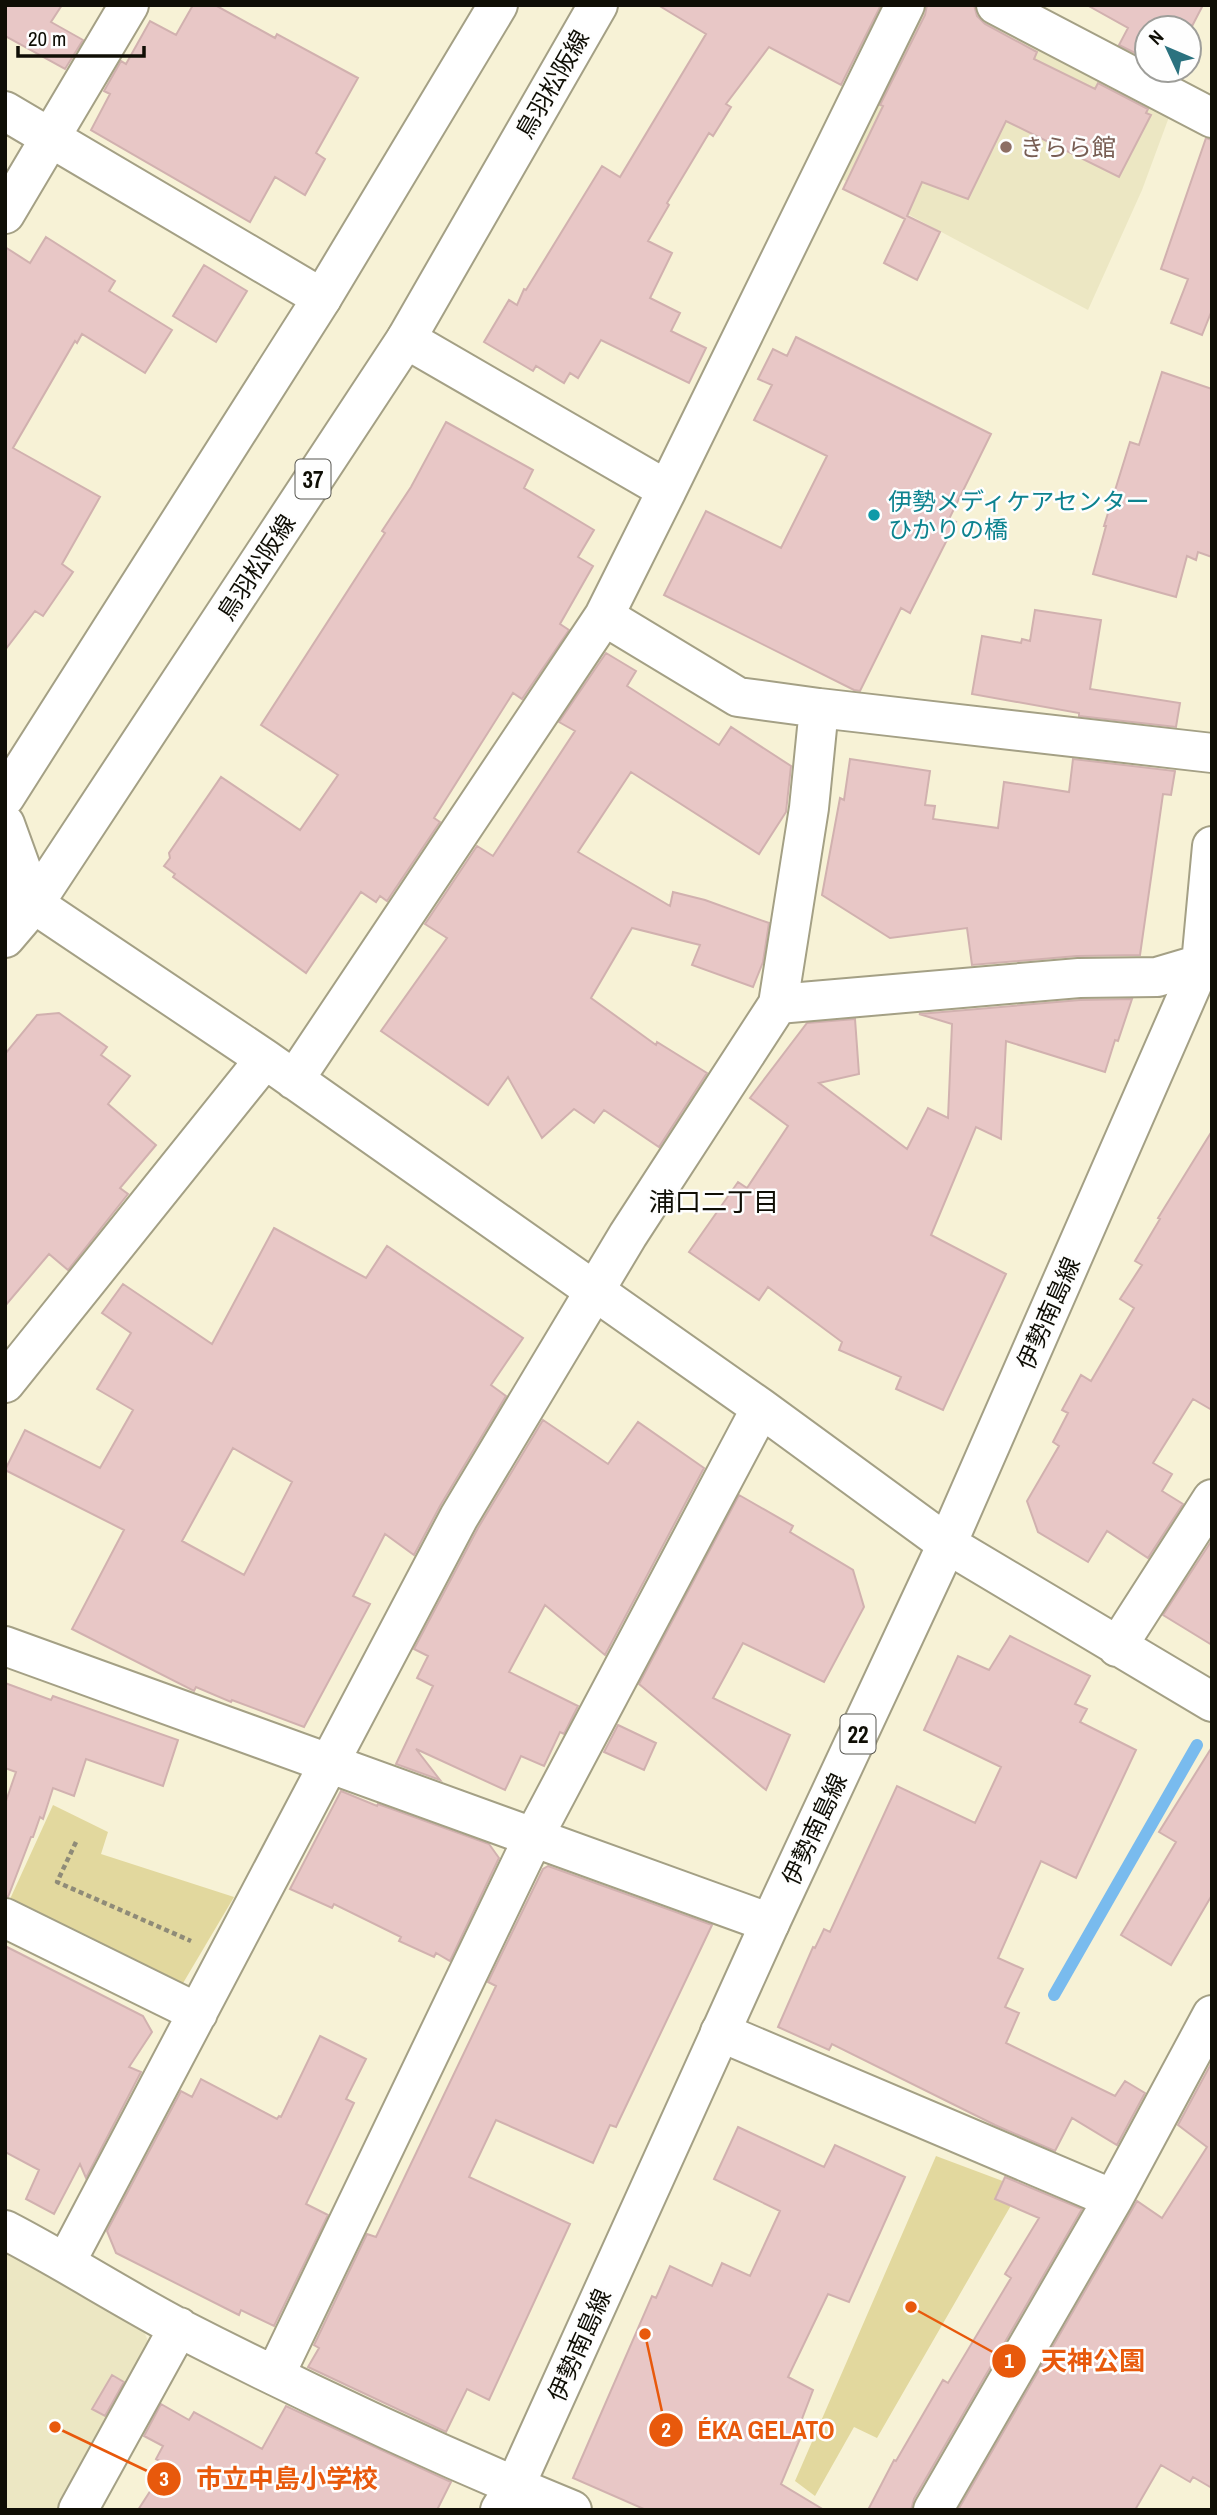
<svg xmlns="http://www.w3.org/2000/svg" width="1217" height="2515" font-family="'Archivo Narrow','Noto Sans JP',sans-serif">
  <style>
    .built { fill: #ece7c3 }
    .green { fill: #e2d89e }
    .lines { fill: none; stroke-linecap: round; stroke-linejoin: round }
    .stream { stroke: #79bbee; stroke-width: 12 }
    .building { fill: #e8c7c6; stroke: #d1b1af; stroke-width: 2; fill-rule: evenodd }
    .minor-casing { stroke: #a4a085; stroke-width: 42 }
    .major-casing { stroke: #a4a085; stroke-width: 42 }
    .path { stroke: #8f8b78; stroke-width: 4.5; stroke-dasharray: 5 3.5; stroke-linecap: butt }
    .minor { stroke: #fff; stroke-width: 38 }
    .major { stroke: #fff; stroke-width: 38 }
    .education-dot { fill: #8d6e63; stroke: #fefefe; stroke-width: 2.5 }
    .culture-dot { fill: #0f9aa8; stroke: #fefefe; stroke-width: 2.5 }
    .labels { text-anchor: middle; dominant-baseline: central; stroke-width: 5; stroke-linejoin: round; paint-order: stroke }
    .shield { fill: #fefefe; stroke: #575650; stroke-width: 2 }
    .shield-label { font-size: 23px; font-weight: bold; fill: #0f0e05 }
    .street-label { font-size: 24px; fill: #0f0e05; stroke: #fefefe }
    .education-label { font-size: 24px; fill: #785e54; stroke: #fefefe; text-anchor: start }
    .culture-label { font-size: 24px; fill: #0d838f; stroke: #fefefe; text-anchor: start }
    .neighbourhood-label { font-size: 26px; fill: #0f0e05; stroke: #fefefe }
    .leader { fill: none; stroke: #e8590c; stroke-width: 2.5 }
    .callout-dot { fill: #e8590c; stroke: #fefefe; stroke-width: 2.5 }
    .mark-label { font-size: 21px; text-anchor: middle; font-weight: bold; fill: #fff }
    .callout-label { font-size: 26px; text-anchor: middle; font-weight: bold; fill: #e8590c; stroke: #fefefe; stroke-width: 5; stroke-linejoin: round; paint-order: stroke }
  </style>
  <rect width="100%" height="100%" fill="#f7f2d6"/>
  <path class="built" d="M 927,5 L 968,5 L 1169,117 L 1142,190 L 1088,310 L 838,177 Z
    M 5,2249 L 138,2316 L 149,2344 L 58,2510 L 5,2510 Z"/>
  <path class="green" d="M 53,1805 L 108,1832 L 101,1854 L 234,1897 L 176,1995 L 5,1910 Z
    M 936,2156 L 1021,2188 L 877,2438 L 854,2427 L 815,2496 L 795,2481 Z"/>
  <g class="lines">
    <path class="stream" d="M 1054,1995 L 1197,1745"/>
  </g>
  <path class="building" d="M 5,5 L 62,5 L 51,22 L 83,40 L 65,69 L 5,36 Z
    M 193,5 L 215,5 L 275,38 L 277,34 L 358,78 L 316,153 L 325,159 L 305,195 L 275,177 L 250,222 L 91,130 L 110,94 L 104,91 L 121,61 L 126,64 L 150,21 L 176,35 Z
    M 658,5 L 881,5 L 841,85 L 769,47 L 726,104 L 731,107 L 713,136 L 709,133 L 667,203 L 669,205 L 648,241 L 672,253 L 650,298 L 680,313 L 671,331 L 706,348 L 689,383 L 601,340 L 578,378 L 570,373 L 564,383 L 536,366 L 533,371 L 484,342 L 509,300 L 517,305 L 524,289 L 526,290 L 602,166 L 620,177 L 706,34 Z
    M 927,5 L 974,5 L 977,16 L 985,24 L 1037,52 L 1034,59 L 1095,89 L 1098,83 L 1148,109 L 1146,113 L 1151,115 L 1119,177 L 1006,121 L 968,199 L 922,182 L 907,216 L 940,232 L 917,280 L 884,263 L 905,219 L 843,189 L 883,106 L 880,105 L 925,15 Z
    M 1087,5 L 1203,5 L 1189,32 L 1189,28 L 1147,28 L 1147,59 L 1119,45 L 1128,28 Z
    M 1206,138 L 1212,140 L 1212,310 L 1202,335 L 1171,323 L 1188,279 L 1161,269 Z
    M 46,237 L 115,281 L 109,291 L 172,330 L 145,373 L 82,334 L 77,343 L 75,341 L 13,448 L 100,497 L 62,564 L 73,572 L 43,616 L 35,611 L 5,650 L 5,247 L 30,263 Z
    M 204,265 L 247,291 L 216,342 L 173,316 Z
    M 796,337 L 991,434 L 949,519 L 956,522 L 910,613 L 901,608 L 860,691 L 854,690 L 664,595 L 706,511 L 781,548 L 827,456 L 754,420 L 772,385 L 758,379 L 773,349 L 787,356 Z
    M 1162,372 L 1212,389 L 1212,557 L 1198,552 L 1196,560 L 1187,556 L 1176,597 L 1093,574 L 1106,526 L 1104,526 L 1130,442 L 1139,445 Z
    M 446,422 L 533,470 L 524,488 L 594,530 L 578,557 L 593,566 L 560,624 L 569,630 L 522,699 L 513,693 L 434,818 L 440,822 L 387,901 L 380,896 L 376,902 L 361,892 L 306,973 L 173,877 L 175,874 L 164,866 L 170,858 L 169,853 L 221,777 L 300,830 L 338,775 L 261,725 L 385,533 L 382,531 L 411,487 Z
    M 1035,610 L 1101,620 L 1090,689 L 1180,703 L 1176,727 L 1079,716 L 1079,713 L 972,694 L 982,636 L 1021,643 L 1022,639 L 1030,641 Z
    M 606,653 L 636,671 L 627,686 L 719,745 L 731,727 L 791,766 L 786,812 L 759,854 L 631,772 L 578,852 L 670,906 L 673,892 L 705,900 L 769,923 L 763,962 L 753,987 L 692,965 L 700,945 L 632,928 L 591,998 L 656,1045 L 657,1042 L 707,1073 L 659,1147 L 604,1110 L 594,1123 L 574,1109 L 542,1138 L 508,1077 L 488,1105 L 381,1031 L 447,938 L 425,924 L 477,846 L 493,856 L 575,731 L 559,722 Z
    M 850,759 L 930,771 L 925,805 L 935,806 L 933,819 L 998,828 L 1004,782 L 1069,792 L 1073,759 L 1175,771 L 1171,795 L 1163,794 L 1140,955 L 1077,956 L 972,965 L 967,928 L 890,938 L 822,895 L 840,798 L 844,800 Z
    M 1132,999 L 1118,1041 L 1115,1040 L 1105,1072 L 1006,1041 L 1001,1139 L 976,1127 L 931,1235 L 1006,1274 L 943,1410 L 896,1389 L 901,1377 L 839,1350 L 842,1342 L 768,1287 L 759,1300 L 689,1252 L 738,1182 L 747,1188 L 788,1126 L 750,1098 L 807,1023 L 855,1019 L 859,1074 L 819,1083 L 907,1149 L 928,1108 L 948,1118 L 952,1024 L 919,1014 L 1080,1000 Z
    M 59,1013 L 107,1047 L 101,1055 L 130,1076 L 108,1104 L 156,1145 L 120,1188 L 128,1194 L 68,1270 L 49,1254 L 5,1306 L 5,1054 L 37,1015 Z
    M 1212,1131 L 1212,1410 L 1193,1399 L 1153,1463 L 1172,1474 L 1162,1491 L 1183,1504 L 1148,1558 L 1107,1531 L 1088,1562 L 1038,1532 L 1027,1501 L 1059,1446 L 1053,1442 L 1068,1413 L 1062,1410 L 1081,1375 L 1091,1381 L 1134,1308 L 1120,1299 L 1142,1265 L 1135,1261 L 1160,1219 L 1158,1218 Z
    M 274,1228 L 366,1278 L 387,1246 L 523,1338 L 491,1385 L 506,1396 L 440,1506 L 414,1555 L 385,1534 L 353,1596 L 370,1604 L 304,1727 L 232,1700 L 231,1702 L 196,1687 L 194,1691 L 72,1629 L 124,1530 L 5,1470 L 25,1430 L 100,1468 L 133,1410 L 97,1389 L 131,1333 L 102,1313 L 123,1284 L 212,1344 ZM 233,1448 L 292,1482 L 244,1575 L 182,1541 Z
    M 543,1420 L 608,1464 L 638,1422 L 704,1468 L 605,1655 L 545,1605 L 509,1672 L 578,1706 L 564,1734 L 560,1732 L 544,1766 L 521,1756 L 505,1790 L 416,1749 L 440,1780 L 396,1764 L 433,1686 L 417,1678 L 428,1656 L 414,1649 L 478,1528 Z
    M 739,1495 L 793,1526 L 790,1532 L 853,1570 L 864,1607 L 824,1682 L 743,1643 L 713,1698 L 790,1735 L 766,1790 L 639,1684 Z
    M 1212,1540 L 1212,1645 L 1163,1615 Z
    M 1010,1636 L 1090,1676 L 1075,1704 L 1087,1709 L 1080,1722 L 1136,1750 L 1076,1878 L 1041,1861 L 998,1958 L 1023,1969 L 1005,2007 L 1019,2013 L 1006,2043 L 1115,2096 L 1125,2081 L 1145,2093 L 1117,2145 L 1072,2118 L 1055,2151 L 995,2125 L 832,2044 L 829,2050 L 778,2027 L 813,1947 L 815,1948 L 824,1929 L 830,1932 L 897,1786 L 975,1823 L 1001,1767 L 924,1730 L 958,1656 L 989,1670 Z
    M 5,1683 L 51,1700 L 53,1696 L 178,1740 L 163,1786 L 86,1759 L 74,1796 L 53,1788 L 43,1819 L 40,1817 L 33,1837 L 31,1837 L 8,1897 L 5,1896 L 5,1804 L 16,1772 L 5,1768 Z
    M 618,1725 L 656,1743 L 644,1770 L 604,1752 Z
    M 1212,1747 L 1212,1895 L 1171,1965 L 1121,1935 L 1176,1842 L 1159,1832 Z
    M 341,1791 L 377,1806 L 378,1804 L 489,1844 L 499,1858 L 450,1961 L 436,1953 L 434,1957 L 399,1941 L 401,1937 L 334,1904 L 332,1908 L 290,1889 Z
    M 548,1866 L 712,1925 L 616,2127 L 610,2125 L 593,2163 L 496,2120 L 469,2177 L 570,2224 L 489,2400 L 467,2389 L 446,2432 L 308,2367 L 319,2348 L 314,2345 L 367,2234 L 376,2237 L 496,1986 L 488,1982 L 543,1869 Z
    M 5,1946 L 143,2016 L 152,2032 L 129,2067 L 141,2072 L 86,2178 L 80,2164 L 54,2214 L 26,2199 L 39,2170 L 5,2152 Z
    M 320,2036 L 366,2059 L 346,2099 L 354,2103 L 306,2204 L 328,2215 L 274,2326 L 241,2310 L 239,2315 L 116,2253 L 107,2231 L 181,2091 L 192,2097 L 201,2079 L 277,2119 L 279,2116 L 281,2117 Z
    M 1212,2062 L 1212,2488 L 1193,2477 L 1190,2482 L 1161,2465 L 1135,2510 L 958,2510 L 1137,2201 L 1162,2218 L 1207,2147 L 1178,2125 Z
    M 738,2127 L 824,2167 L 835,2145 L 905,2177 L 849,2302 L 828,2294 L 788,2377 L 813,2390 L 797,2432 L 802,2434 L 781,2484 L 824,2510 L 646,2510 L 573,2478 L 652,2296 L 656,2298 L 670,2266 L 712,2286 L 722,2263 L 750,2276 L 780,2211 L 714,2179 Z
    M 1005,2177 L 1082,2209 L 914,2499 L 911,2510 L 868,2510 L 894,2460 L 896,2461 L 943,2380 L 948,2383 L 1011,2278 L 1005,2274 L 1039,2218 L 995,2199 Z
    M 112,2375 L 124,2382 L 105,2416 L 92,2409 Z
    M 161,2404 L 189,2420 L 194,2412 L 262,2449 L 286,2406 L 451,2482 L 437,2510 L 138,2510 L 167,2465 L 156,2459 L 163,2446 L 144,2436 Z"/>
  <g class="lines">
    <defs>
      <path id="minor" d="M 996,5 L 1212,118
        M 5,111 L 322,298
        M 5,214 L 129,5
        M 667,490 L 905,5
        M 819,708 L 1212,753
        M 5,824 L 34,904
        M 5,903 L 34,904 L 265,1059 L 761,1408 L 947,1544 L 1212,1702
        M 778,1004 L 1079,978 L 1157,977 L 1201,964 L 1212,846
        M 294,1080 L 604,616
        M 5,1383 L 265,1059
        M 5,1646 L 770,1923
        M 1117,1647 L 1212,1499
        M 5,1918 L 198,2013
        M 720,2032 L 1113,2199
        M 5,2230 C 65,2261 122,2298 181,2329 C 308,2394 441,2456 572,2510
        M 66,2262 L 459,1517 L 628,1235 L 778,1004 L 809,808 L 819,708 L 738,697 L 604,616 L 667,490 L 406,339
        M 275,2375 L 533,1838 L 761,1408
        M 78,2510 L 179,2327
        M 933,2510 L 1113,2199 L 1212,2015"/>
      <path id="major" d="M 5,797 L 322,298 L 498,5
        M 5,938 L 34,904 L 406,339 L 598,5
        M 500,2510 L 515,2486 L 770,1923 L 947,1544 L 1201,964 L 1212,957"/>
    </defs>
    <use href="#minor" class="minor-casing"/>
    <use href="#major" class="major-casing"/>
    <path class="path" d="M 76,1842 L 57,1882 L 191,1941"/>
    <use href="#minor" class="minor"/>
    <use href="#major" class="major"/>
  </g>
  <circle class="education-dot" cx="1006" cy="147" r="7"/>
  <circle class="culture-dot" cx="874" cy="515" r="7"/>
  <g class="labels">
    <g class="shield">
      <rect x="295.5" y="459.5" width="35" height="39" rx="5"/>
      <rect x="840.5" y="1714.5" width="35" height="39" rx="5"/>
    </g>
    <g class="shield-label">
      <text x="313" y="479">37</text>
      <text x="858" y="1734">22</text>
    </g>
    <g class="street-label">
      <text transform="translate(552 84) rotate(-60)">鳥羽松阪線</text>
      <text transform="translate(256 567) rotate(-57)">鳥羽松阪線</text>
      <text transform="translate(1048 1313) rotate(-66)">伊勢南島線</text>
      <text transform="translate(814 1829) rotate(-65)">伊勢南島線</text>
      <text transform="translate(579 2345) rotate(-66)">伊勢南島線</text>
    </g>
    <g class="education-label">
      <text x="1020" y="147">きらら館</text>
    </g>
    <g class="culture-label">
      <text x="888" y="501">伊勢メディケアセンター<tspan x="888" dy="28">ひかりの橋</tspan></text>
    </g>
    <g class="neighbourhood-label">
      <text x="714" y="1201">浦口二丁目</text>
    </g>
  </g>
  <path class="leader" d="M911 2307L1009 2361M645 2334L666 2430M55 2427L164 2479"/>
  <g class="callout-dot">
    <circle cx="911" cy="2307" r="7"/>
    <circle cx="645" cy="2334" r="7"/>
    <circle cx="55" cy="2427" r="7"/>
    <circle cx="1009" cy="2361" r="18"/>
    <circle cx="666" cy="2430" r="18"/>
    <circle cx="164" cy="2479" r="18"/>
  </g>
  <g class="mark-label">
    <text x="1009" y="2368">1</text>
    <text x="666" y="2437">2</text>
    <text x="164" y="2486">3</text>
  </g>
  <g class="callout-label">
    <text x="1093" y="2370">天神公園</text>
    <text x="766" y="2439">ÉKA GELATO</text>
    <text x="287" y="2488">市立中島小学校</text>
  </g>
  <rect width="1217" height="2515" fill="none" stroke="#0f0e05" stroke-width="14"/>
  <g transform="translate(1168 49) rotate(314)"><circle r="33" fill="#fefefe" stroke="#9e9e9a" stroke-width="2"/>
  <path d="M0-5L12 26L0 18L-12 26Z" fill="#2b727f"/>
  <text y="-10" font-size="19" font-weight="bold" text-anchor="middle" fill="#0f0e05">N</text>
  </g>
  <path d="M18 46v10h126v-10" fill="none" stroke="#0f0e05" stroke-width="3.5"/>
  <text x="28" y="46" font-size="21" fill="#0f0e05" stroke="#fefefe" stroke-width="5" paint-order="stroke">20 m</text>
</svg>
